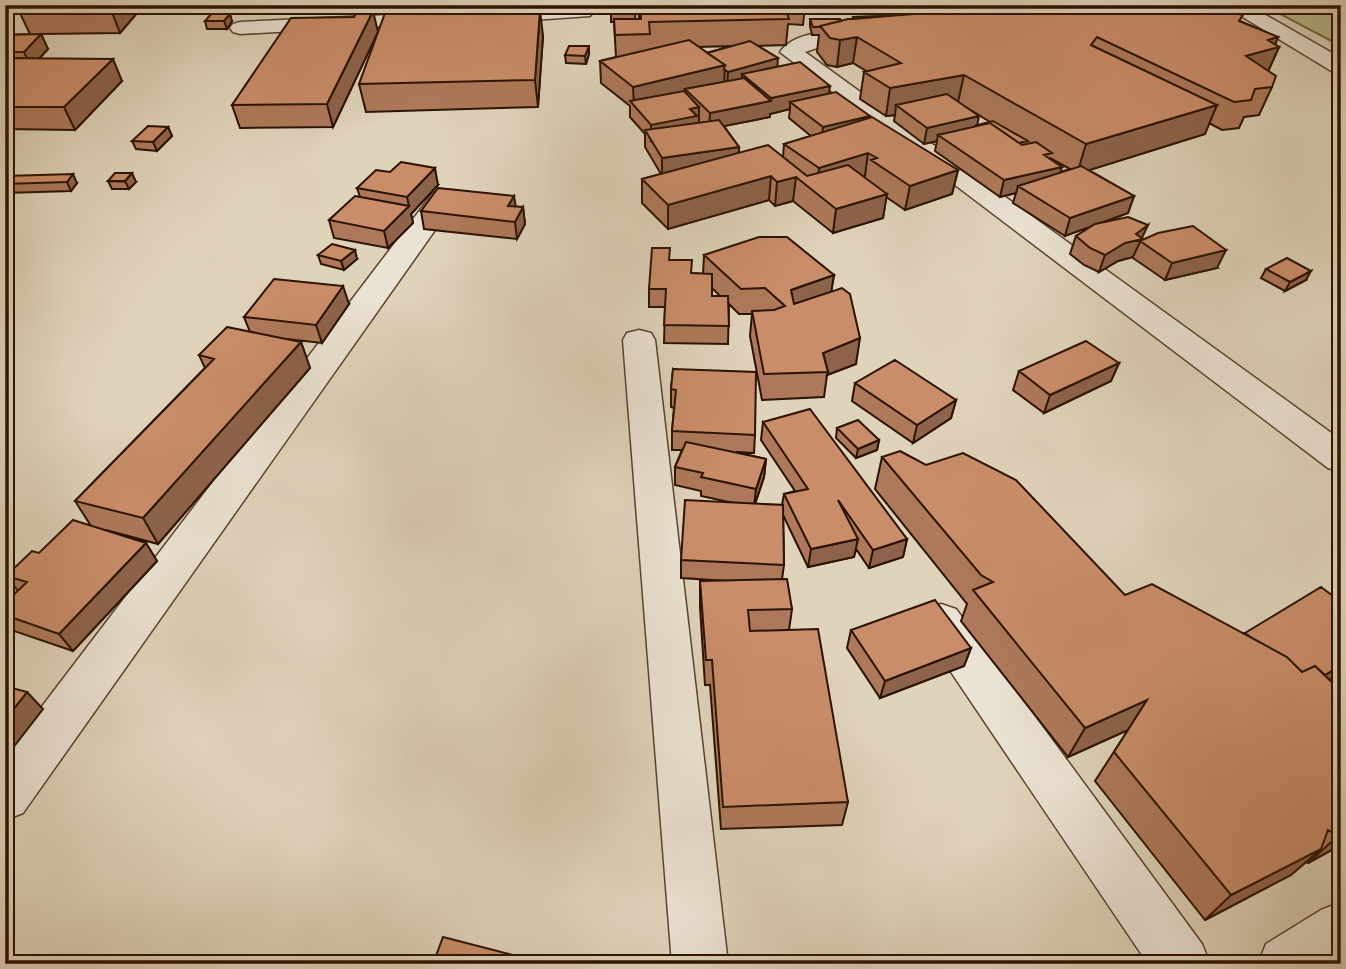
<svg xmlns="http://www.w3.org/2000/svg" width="1346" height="969" font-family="Vollkorn,serif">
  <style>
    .green { fill: #b8bb8b; stroke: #726646; stroke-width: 2 }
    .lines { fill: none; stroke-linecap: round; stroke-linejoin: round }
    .minor-casing { stroke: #59422e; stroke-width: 3 }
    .minor { fill: #eae2d2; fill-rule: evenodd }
    .wall { fill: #ad795a; stroke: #2c1200; stroke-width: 2; fill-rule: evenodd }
    .shaded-wall { fill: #8d634a; stroke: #2c1200; stroke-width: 2 }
    .building { fill: #c98d69; stroke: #2c1200; stroke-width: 2 }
  </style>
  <rect width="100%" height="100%" fill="#dfd3ba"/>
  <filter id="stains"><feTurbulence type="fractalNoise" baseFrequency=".00286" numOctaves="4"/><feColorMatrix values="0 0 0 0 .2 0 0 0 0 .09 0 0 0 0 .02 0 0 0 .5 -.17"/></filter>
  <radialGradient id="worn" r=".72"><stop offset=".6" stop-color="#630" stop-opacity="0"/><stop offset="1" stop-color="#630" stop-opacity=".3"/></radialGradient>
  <path class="green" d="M 1263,5 L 1341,5 L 1341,46 Z"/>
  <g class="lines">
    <defs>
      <path id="minor" d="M 1223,5 L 1248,5 L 1341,58 L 1341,74 L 1333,72 Z
        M 583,6 L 590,8 L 593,12 L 590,16 L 490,23 L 483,21 L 480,17 L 483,13 L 490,11 Z
        M 434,13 L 441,15 L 444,19 L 441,23 L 240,34 L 233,32 L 230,28 L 233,24 L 240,22 Z
        M 871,31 L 879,32 L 882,37 L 879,42 L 817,48 L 805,52 L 1341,440 L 1341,472 L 1328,468 L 780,52 C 797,27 845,32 871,31 Z
        M 443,191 L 453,193 L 457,199 L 23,813 L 5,820 L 5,755 L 433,193 Z
        M 639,330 L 651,333 L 655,340 L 728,964 L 672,964 L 623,340 L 627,333 Z
        M 941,604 L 956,609 L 1202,944 L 1210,964 L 1148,964 L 926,635 L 919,622 L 926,609 Z
        M 1341,902 L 1341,962 L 1258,964 L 1266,944 L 1321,910 Z"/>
    </defs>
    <use href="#minor" class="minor-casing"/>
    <use href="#minor" class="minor"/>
  </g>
  <path class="wall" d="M 21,5 L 202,5 L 143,6 L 120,33 L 41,34 L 48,49 L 39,59 L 122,81 L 75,130 L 5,129 L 5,35 L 30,34 L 18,9 Z
    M 639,5 L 805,5 L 803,25 L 788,24 L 786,45 L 757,46 L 778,67 L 829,93 L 869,118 L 958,170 L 952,194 L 905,210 L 886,197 L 883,218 L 833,233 L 793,201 L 775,206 L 769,200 L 668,229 L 642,203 L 642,179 L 661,174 L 645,147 L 645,134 L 630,117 L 630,106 L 601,83 L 600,61 L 616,57 L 614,22 L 611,22 L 611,14 L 636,11 L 635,19 L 639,19 ZM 731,46 L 707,53 L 699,47 ZM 790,109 L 789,118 L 811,136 L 784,144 L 783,157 L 739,153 L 739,147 L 724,126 L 770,117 L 770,114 Z
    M 894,5 L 944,5 L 942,12 L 1240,21 L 1278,37 L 1275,44 L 1279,47 L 1268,71 L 1272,87 L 1259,115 L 1244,117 L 1239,128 L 1222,130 L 1209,123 L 1205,134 L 1089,170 L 1134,196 L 1128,213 L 1104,222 L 1142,239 L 1217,268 L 1165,280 L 1133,258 L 1133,257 L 1118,261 L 1099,272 L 1084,265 L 1070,254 L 1076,236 L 1091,226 L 1065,236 L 1013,203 L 1016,193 L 1000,197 L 935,151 L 937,141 L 924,144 L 894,121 L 895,115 L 886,116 L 860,99 L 864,72 L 866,71 L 853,63 L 837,67 L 827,65 L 817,52 L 819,35 L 812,35 L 810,26 L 810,19 L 841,21 L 853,19 L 853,17 L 892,16 ZM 969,109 L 990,122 L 977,126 ZM 1050,158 L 1070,169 L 1060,172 Z
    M 205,21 L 232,21 L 227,29 L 207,29 Z
    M 378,32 L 333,127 L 240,128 L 232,105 Z
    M 543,36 L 538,107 L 366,112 L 359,84 Z
    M 589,54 L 586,64 L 566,63 L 565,55 Z
    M 168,127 L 172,136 L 157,151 L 136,149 L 132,141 Z
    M 5,176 L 77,183 L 71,191 L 5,193 Z
    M 108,181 L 136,182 L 129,189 L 112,189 Z
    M 438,185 L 411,214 L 413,223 L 388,248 L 334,238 L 329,220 L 360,197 L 357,188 Z
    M 516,207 L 523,207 L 525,224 L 517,239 L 424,229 L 421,211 Z
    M 318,255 L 357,259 L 344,270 L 321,264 Z
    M 704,255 L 834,275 L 831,291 L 856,364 L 827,375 L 824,397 L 762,400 L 750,336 L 752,314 L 739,314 L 729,304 L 728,344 L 664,343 L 665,307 L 649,307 L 649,289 L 670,260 L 691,273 L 703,274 ZM 712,288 L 720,296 L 712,296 Z
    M 1266,269 L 1306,280 L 1285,291 L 1261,278 Z
    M 349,304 L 322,343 L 287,339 L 301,342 L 310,368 L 158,544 L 106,530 L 146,543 L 157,561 L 73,651 L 11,630 L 5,624 L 5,603 L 18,591 L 6,576 L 91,526 L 75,501 L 205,368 L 199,355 L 250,332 L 244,317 Z
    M 1119,363 L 1111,381 L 1044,413 L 1013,390 L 1019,371 Z
    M 673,369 L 755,435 L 754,453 L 736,452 L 766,459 L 764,477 L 755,504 L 782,505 L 784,494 L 795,491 L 761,440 L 763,422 L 907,539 L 903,557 L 869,568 L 856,549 L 854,557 L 808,567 L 783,515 L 784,565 L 782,579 L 792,609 L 789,630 L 848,802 L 842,825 L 721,829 L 710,685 L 705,685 L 700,607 L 700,581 L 728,581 L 681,578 L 681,560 L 734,503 L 701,496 L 701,491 L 675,485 L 675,467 L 682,450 L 672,450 L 672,431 L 674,408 L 671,407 L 671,389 Z
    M 855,383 L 956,400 L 951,418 L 913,443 L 852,401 Z
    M 837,428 L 879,440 L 877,450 L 856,458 L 836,438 Z
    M 882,457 L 1125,595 L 1244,634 L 1245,633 L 1329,680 L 1341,845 L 1308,863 L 1306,862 L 1291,875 L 1205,920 L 1095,781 L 1128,730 L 1068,757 L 961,621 L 967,604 L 875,489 Z
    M 851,630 L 971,648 L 964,666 L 880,698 L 847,648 Z"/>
  <path class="shaded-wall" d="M 111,5 L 143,5 L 143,6 L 120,33 L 110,7 Z
    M 540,10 L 543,36 L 538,107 L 535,80 Z
    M 373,11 L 378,32 L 333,127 L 327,104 Z
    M 230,14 L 232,21 L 227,29 L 224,21 Z
    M 41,34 L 48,49 L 31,67 L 24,52 Z
    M 857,37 L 853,63 L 837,67 L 840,40 Z
    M 1278,37 L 1274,48 L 1279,47 L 1267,74 L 1246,56 L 1268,40 Z
    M 589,46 L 589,54 L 586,64 L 585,56 Z
    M 778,58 L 777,73 L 742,74 L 742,83 L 727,87 L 728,72 Z
    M 113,59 L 122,81 L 75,130 L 64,107 Z
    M 725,65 L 724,87 L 685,89 L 685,97 L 634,106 L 633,87 Z
    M 964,75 L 958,102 L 896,105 L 895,115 L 886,116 L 890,88 Z
    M 830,86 L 828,102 L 790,102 L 790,109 L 770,114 L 770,117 L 709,129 L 710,113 L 770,101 L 771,98 Z
    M 1217,105 L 1205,134 L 1077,174 L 1086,144 Z
    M 699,107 L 699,123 L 651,141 L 651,125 L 690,109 Z
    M 870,116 L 867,132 L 821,143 L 823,127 Z
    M 979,116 L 976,131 L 938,135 L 937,141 L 924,144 L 927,128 Z
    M 168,127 L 172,136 L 157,151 L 153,142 Z
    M 739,147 L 738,164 L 662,175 L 662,158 Z
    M 868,153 L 865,176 L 816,192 L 819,168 Z
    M 1062,167 L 1057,183 L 1018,186 L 1016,193 L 1000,197 L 1004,180 Z
    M 435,168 L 438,185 L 411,214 L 413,223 L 388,248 L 384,231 L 409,206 L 407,197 Z
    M 958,170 L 952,194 L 905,210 L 910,186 Z
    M 132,173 L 136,182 L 129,189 L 125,181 Z
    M 73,174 L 77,183 L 71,191 L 67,182 Z
    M 771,176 L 769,200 L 668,229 L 668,205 Z
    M 796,177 L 793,201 L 775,206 L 777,182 Z
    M 887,194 L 883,218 L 833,233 L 836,209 Z
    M 514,196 L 517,213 L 508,206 Z
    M 1134,196 L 1128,213 L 1065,236 L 1070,218 Z
    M 523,207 L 525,224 L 517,239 L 515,222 Z
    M 1148,225 L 1133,257 L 1118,261 L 1099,272 L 1105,255 Z
    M 355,250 L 357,259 L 344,270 L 341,261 Z
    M 1226,250 L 1217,268 L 1165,280 L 1172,263 Z
    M 1311,271 L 1306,280 L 1285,291 L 1290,282 Z
    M 834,275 L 830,300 L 788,316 L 791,290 Z
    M 343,286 L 349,304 L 322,343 L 316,325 Z
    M 860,338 L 856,364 L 827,375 L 828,372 L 823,353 Z
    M 301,342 L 310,368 L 158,544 L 143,518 Z
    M 1119,363 L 1111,381 L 1044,413 L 1050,395 Z
    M 956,400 L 951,418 L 913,443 L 917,425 Z
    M 879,440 L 877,450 L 856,458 L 858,449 Z
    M 766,459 L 764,477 L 754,507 L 756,489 Z
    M 858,539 L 854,557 L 808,567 L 811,549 Z
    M 907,539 L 903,557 L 869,568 L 873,550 Z
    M 146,543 L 157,561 L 73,651 L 59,634 Z
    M 971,648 L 964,666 L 880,698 L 885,681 Z
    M 1341,665 L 1341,672 L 1295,702 L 1310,685 Z
    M 27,692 L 43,709 L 5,758 L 5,720 Z
    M 1147,700 L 1128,730 L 1068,757 L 1085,728 Z
    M 1341,835 L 1341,845 L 1308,863 L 1338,836 Z
    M 1321,849 L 1291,875 L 1205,920 L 1231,895 Z"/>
  <path class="building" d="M 21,5 L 111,5 L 110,7 L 18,9 Z
    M 612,5 L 636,5 L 635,14 L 611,14 Z
    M 640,5 L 784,5 L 789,19 L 649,22 L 650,34 L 615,35 L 614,19 L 641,19 Z
    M 784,5 L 805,5 L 805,10 L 785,9 Z
    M 895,5 L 927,5 L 933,13 L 901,14 Z
    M 1034,5 L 1209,5 L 1224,11 L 1243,15 L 1239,21 L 1278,37 L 1268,40 L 1279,47 L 1246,56 L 1276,76 L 1272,87 L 1255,89 L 1251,100 L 1234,102 L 1097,37 L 1091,45 L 1217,105 L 1086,144 L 964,75 L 890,88 L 864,72 L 901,63 L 857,37 L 840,40 L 830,38 L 820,26 L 848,19 Z
    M 540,10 L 535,80 L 359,84 L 385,13 Z
    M 357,11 L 373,11 L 327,104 L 232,105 L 291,18 L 354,17 Z
    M 211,14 L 230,14 L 224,21 L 205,21 Z
    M 888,16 L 854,19 L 853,17 Z
    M 810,19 L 840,19 L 841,21 L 820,26 L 820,27 L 813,27 Z
    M 41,34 L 24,52 L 5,52 L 5,35 Z
    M 689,40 L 725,65 L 633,87 L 600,61 Z
    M 750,41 L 778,58 L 728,72 L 724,69 L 725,65 L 707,53 Z
    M 569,46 L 589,46 L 585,56 L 565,55 Z
    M 5,58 L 113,59 L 64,107 L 5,107 Z
    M 800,62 L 830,86 L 771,98 L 742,74 Z
    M 744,78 L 771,101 L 710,113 L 685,89 Z
    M 684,91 L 699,107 L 690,109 L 697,116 L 651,125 L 630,101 Z
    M 836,92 L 870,116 L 823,127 L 790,102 Z
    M 947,94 L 979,116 L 927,128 L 896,105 Z
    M 872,117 L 958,170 L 910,186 L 871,160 L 877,158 L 868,153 L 819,168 L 784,144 Z
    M 719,120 L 739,147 L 662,158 L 645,130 Z
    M 993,121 L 1028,141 L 1019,143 L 990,123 L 974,126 Z
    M 990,123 L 1022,145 L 1036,142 L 1052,153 L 1044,155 L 1062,167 L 1004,180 L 938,135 Z
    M 148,126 L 168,127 L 153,142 L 132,141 Z
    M 768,145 L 807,176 L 848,165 L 887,194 L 836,209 L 796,177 L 777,182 L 771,176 L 668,205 L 642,179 Z
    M 401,162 L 435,168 L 407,197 L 357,188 L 376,170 L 390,172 Z
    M 1081,166 L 1134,196 L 1070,218 L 1018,186 Z
    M 115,173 L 132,173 L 125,181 L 108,181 Z
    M 73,174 L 67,182 L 5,184 L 5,176 Z
    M 438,188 L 514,196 L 508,206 L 523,207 L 515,222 L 421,211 Z
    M 355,196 L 409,206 L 384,231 L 329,220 Z
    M 1128,217 L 1148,225 L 1136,234 L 1143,239 L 1125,243 L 1105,255 L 1090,248 L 1076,236 L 1095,224 Z
    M 1193,226 L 1226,250 L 1172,263 L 1140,241 L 1158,233 Z
    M 759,237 L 787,237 L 834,275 L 791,290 L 794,304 L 842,288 L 850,294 L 860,338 L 823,353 L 828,372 L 764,374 L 752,311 L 774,310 L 785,306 L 765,288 L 741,289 L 704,255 Z
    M 332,244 L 355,250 L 341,261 L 318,255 Z
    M 652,248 L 670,248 L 669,260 L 692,260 L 691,273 L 712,274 L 712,296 L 728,296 L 729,326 L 664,325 L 666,289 L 649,289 Z
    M 1287,258 L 1311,271 L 1290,282 L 1266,269 Z
    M 274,279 L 343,286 L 316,325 L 244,317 Z
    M 227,327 L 301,342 L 143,518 L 75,501 L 214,359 L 199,355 Z
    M 1086,341 L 1119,363 L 1050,395 L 1019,371 Z
    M 895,360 L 956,400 L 917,425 L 855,383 Z
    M 673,369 L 756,372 L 755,435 L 672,431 L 676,390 L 671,389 Z
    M 810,409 L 907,539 L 873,550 L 838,500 L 858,539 L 811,549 L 784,494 L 808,489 L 763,422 Z
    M 858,420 L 879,440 L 858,449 L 837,428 Z
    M 686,442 L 766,459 L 756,489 L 701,477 L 703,473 L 675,467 Z
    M 900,451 L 926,465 L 963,453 L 1016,480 L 1125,595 L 1152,584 L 1287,657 L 1302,672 L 1315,666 L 1341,691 L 1341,835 L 1338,836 L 1328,830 L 1321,849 L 1231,895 L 1114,752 L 1147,700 L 1085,728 L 973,590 L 993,582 L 981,575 L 882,457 Z
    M 685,500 L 783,505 L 784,565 L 681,560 Z
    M 73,520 L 146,543 L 59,634 L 5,615 L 5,603 L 27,582 L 6,576 L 32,551 L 39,553 Z
    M 787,579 L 792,609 L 748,610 L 750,631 L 818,629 L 848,802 L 723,807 L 712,660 L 706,660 L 700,581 Z
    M 1321,587 L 1341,602 L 1341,665 L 1325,675 L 1315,666 L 1302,672 L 1287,657 L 1252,638 L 1245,633 Z
    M 935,600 L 971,648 L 885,681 L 851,630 Z
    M 5,686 L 27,692 L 5,720 Z
    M 443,937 L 548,964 L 433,964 Z"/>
  <rect width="1346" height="969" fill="none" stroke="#dfd3ba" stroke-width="28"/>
  <rect x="7" y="7" width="1332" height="955" fill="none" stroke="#2c1200" stroke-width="3.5"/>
  <rect x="14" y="14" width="1318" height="941" fill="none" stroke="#2c1200" stroke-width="2"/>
  <rect width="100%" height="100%" filter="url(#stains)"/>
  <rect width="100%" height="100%" fill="url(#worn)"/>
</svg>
